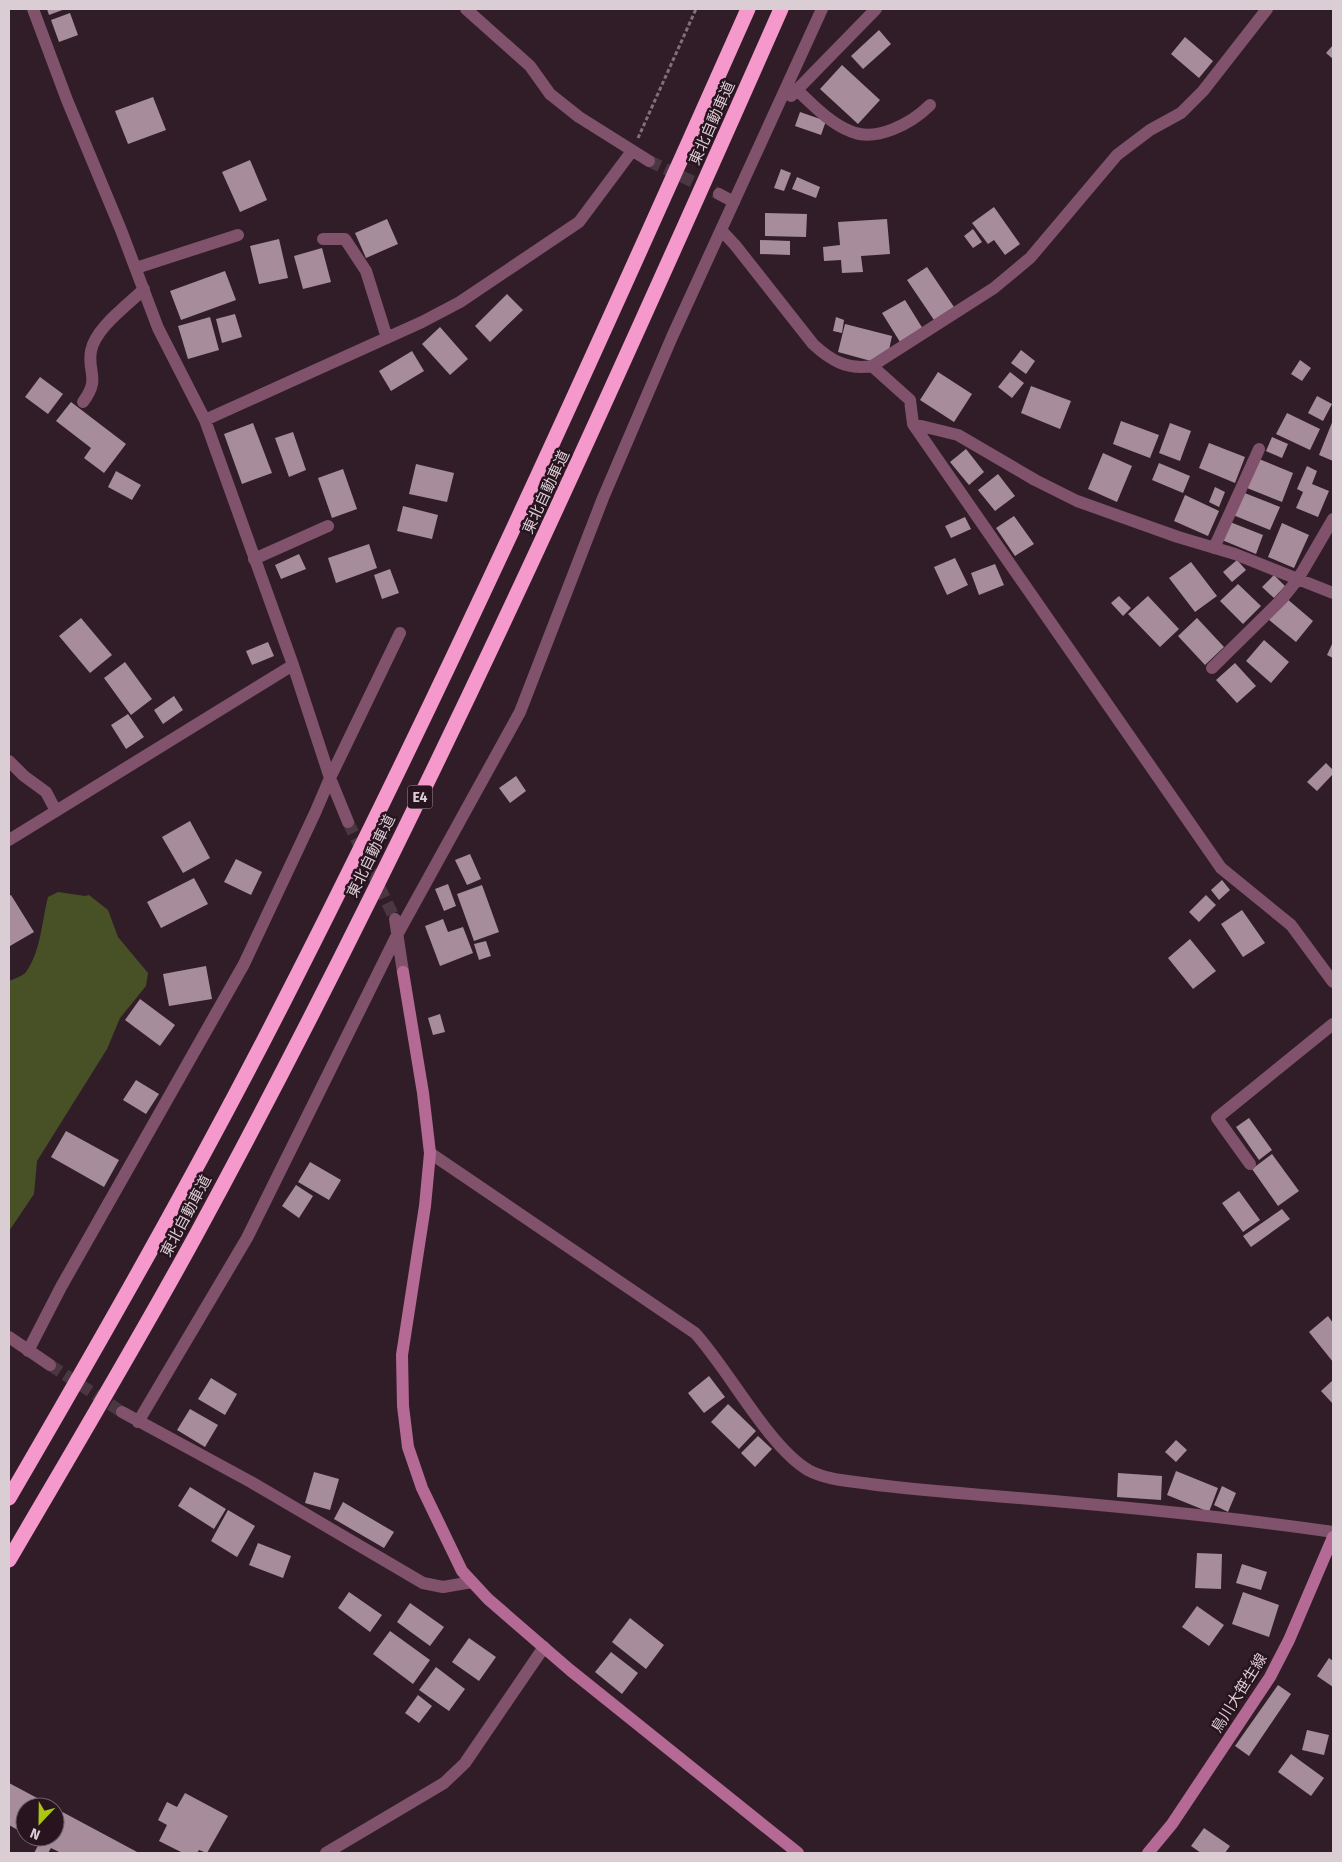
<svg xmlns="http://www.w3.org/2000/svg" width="1342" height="1862" font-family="'Fira Sans','Noto Sans JP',sans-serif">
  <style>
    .green { fill: #485125 }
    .building { fill: #a78d9b }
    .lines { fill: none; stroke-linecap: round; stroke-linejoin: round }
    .street-tunnel { stroke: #4a3742; stroke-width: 12; stroke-dasharray: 12 6; stroke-linecap: butt }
    .path { stroke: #817079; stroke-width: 3; stroke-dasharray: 4 2.5; stroke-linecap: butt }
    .street { stroke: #80526c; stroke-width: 12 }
    .secondary { stroke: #b46a94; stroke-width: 12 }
    .highway { stroke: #f598cc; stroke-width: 15 }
    .labels { text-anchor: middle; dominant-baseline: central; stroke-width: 5; stroke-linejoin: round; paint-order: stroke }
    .shield { fill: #27141e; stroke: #a5969d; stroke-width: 1 }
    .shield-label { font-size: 14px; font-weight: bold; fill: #dbcdd4 }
    .street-label { font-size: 15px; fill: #dbcdd4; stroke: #27141e }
  </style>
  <rect width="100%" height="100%" fill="#311d28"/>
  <path class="green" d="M 58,892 L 85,896 L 89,895 L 108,910 L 118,937 L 148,973 L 146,986 L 120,1018 L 107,1049 L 37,1161 L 34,1194 L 9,1231 L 9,981 C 14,979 23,976 26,972 C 41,951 42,920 48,897 Z"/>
  <path class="building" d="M 47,9 L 65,9 L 49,15 Z
    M 70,13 L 78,35 L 59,42 L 51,20 Z
    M 879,30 L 891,44 L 863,69 L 851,56 Z
    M 1185,37 L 1213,61 L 1199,78 L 1171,54 Z
    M 1333,45 L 1333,59 L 1326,53 Z
    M 842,65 L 880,100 L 858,124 L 820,89 Z
    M 153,97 L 166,130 L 128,144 L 115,111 Z
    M 800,112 L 826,121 L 821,135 L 795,126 Z
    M 250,160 L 267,200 L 240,212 L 222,172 Z
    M 781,169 L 791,173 L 784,191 L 774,188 Z
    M 797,177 L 820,187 L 816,198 L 792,189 Z
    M 994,207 L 1020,244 L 1005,255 L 994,240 L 988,244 L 972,223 Z
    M 765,213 L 807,214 L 806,237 L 765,236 Z
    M 387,219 L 398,244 L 366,258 L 355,233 Z
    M 887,219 L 890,254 L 861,256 L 863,272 L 842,273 L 841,260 L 824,261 L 823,247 L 840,245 L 838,222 Z
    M 973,229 L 982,242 L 973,248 L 964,236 Z
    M 279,239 L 288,278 L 259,284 L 250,246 Z
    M 760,240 L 790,241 L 790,255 L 760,254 Z
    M 322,248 L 331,282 L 303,289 L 294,256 Z
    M 927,267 L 954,307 L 934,320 L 907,280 Z
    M 225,271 L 236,300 L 181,320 L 170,291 Z
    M 507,294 L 523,310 L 490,342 L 475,326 Z
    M 905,300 L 923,329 L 900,342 L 882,313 Z
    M 235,314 L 242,337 L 222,343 L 216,319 Z
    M 210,317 L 219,350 L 188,359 L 178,326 Z
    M 836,317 L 844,320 L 842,333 L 833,331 Z
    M 845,324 L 892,336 L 889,350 L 871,361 L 838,352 Z
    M 440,327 L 468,359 L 450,375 L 422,344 Z
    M 1021,350 L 1035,361 L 1026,374 L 1011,363 Z
    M 412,351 L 424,371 L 391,391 L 379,371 Z
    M 1300,360 L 1311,368 L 1302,381 L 1291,374 Z
    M 938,372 L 972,394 L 954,422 L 920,400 Z
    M 1010,372 L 1024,383 L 1012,398 L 998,387 Z
    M 40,377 L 63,394 L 48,414 L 25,397 Z
    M 1031,386 L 1071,401 L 1060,429 L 1021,413 Z
    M 1317,396 L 1332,404 L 1323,421 L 1308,413 Z
    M 71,402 L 126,444 L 104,473 L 84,458 L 91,448 L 56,421 Z
    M 1287,413 L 1320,429 L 1310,450 L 1276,434 Z
    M 1333,420 L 1333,461 L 1319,455 Z
    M 1121,421 L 1159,435 L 1150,458 L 1113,444 Z
    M 253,423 L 272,473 L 242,484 L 224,434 Z
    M 1170,423 L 1191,431 L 1180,461 L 1159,453 Z
    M 293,432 L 306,470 L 289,477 L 275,438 Z
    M 1272,437 L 1288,444 L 1282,458 L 1266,451 Z
    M 1209,443 L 1245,457 L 1235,483 L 1199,468 Z
    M 966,449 L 984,472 L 969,485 L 950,462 Z
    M 1103,453 L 1132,466 L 1117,502 L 1088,489 Z
    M 1259,459 L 1293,473 L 1282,502 L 1247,488 Z
    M 1159,463 L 1190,476 L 1183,493 L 1152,480 Z
    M 416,464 L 454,473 L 447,502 L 409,494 Z
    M 1307,466 L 1317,471 L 1312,484 L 1329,491 L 1318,517 L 1296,508 L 1303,492 L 1297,489 Z
    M 343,469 L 357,509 L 332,518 L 318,478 Z
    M 116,471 L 141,485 L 132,500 L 108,487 Z
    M 998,474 L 1015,496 L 995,511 L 978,490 Z
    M 1215,487 L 1225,492 L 1219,507 L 1209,502 Z
    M 1242,492 L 1280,507 L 1270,530 L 1233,515 Z
    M 1185,495 L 1219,511 L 1208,536 L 1174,521 Z
    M 403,506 L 438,515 L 432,539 L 397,531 Z
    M 1014,516 L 1034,544 L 1015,556 L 996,528 Z
    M 965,517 L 971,529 L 951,538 L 945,526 Z
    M 1230,522 L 1263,535 L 1256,554 L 1222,540 Z
    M 1282,523 L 1309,535 L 1294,568 L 1268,557 Z
    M 369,544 L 377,568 L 336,583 L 328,558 Z
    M 299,554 L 306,569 L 281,579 L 275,565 Z
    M 955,558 L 968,585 L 947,595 L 934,567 Z
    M 1237,560 L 1246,570 L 1232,582 L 1223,572 Z
    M 1191,562 L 1217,596 L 1195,612 L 1169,578 Z
    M 995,564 L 1004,585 L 979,595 L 971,573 Z
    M 390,569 L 399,593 L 382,599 L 374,575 Z
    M 1274,575 L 1285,586 L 1274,598 L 1262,587 Z
    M 1238,584 L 1261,606 L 1243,624 L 1220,601 Z
    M 1119,596 L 1131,608 L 1123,616 L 1111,603 Z
    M 1148,596 L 1179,629 L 1160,647 L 1128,614 Z
    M 1286,598 L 1313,621 L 1296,642 L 1268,619 Z
    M 81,618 L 112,655 L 90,673 L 59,636 Z
    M 1197,618 L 1224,647 L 1205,665 L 1178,636 Z
    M 1264,640 L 1289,662 L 1271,683 L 1246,661 Z
    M 268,642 L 274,656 L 252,665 L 246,651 Z
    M 1333,642 L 1333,658 L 1327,655 Z
    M 125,662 L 152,699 L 131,715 L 104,678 Z
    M 1235,663 L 1256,686 L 1237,703 L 1216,680 Z
    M 174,696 L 183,710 L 163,724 L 154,710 Z
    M 128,714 L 144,737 L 126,749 L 111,725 Z
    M 1326,763 L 1333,770 L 1333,774 L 1317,791 L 1307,782 Z
    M 516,776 L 526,791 L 510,803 L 499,788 Z
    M 190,821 L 210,858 L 183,873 L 162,837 Z
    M 470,854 L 481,879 L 467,885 L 455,860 Z
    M 236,859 L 262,872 L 251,895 L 224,882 Z
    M 194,878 L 208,904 L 161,928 L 147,902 Z
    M 1222,880 L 1230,890 L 1219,900 L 1211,890 Z
    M 448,884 L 456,906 L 444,911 L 435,889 Z
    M 482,885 L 499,932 L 474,941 L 457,894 Z
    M 11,895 L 34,932 L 10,946 L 9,896 Z
    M 1206,895 L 1216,905 L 1199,922 L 1189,912 Z
    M 1242,910 L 1265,943 L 1243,957 L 1221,924 Z
    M 443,919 L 448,932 L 463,927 L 473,953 L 440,966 L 425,926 Z
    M 1190,939 L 1216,971 L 1193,989 L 1168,958 Z
    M 486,941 L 491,956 L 479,960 L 474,944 Z
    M 206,966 L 212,999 L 169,1006 L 163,974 Z
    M 140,999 L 175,1025 L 160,1046 L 125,1020 Z
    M 440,1014 L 445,1032 L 433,1035 L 428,1018 Z
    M 136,1080 L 159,1094 L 146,1114 L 123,1100 Z
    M 1249,1118 L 1272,1150 L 1259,1160 L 1236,1127 Z
    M 66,1131 L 119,1160 L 104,1187 L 51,1157 Z
    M 1272,1154 L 1299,1191 L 1278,1206 L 1252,1169 Z
    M 310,1162 L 341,1180 L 329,1200 L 298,1182 Z
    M 296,1185 L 313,1196 L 299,1218 L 282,1206 Z
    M 1239,1191 L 1260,1220 L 1243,1232 L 1222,1203 Z
    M 1282,1209 L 1290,1219 L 1251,1247 L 1243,1236 Z
    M 1328,1316 L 1333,1323 L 1333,1362 L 1309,1332 Z
    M 709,1376 L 725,1397 L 704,1413 L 688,1393 Z
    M 211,1378 L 237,1394 L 225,1415 L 198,1399 Z
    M 1333,1380 L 1333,1404 L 1321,1391 Z
    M 728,1404 L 756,1431 L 739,1449 L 711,1422 Z
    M 190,1409 L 218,1425 L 205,1447 L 177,1430 Z
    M 758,1436 L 772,1449 L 755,1467 L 741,1453 Z
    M 1176,1440 L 1187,1450 L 1176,1462 L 1165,1452 Z
    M 1176,1471 L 1218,1488 L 1209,1512 L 1167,1495 Z
    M 314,1472 L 339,1479 L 330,1510 L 305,1503 Z
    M 1118,1473 L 1162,1476 L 1161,1500 L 1117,1497 Z
    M 1222,1486 L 1236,1493 L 1228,1512 L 1214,1505 Z
    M 190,1487 L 226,1509 L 214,1529 L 178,1506 Z
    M 343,1502 L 394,1532 L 384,1548 L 334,1519 Z
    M 228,1510 L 255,1526 L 237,1557 L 211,1541 Z
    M 258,1543 L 291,1556 L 283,1578 L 249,1565 Z
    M 1197,1553 L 1222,1554 L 1221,1589 L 1195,1588 Z
    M 1242,1564 L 1267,1572 L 1261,1590 L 1236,1583 Z
    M 349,1592 L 382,1615 L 370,1632 L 338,1608 Z
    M 1243,1592 L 1279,1605 L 1269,1637 L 1232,1624 Z
    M 410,1603 L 444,1627 L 430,1646 L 397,1622 Z
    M 1197,1606 L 1224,1625 L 1209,1646 L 1182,1627 Z
    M 630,1618 L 664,1645 L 646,1669 L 612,1642 Z
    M 390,1631 L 430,1660 L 413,1684 L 373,1654 Z
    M 469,1638 L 496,1657 L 479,1681 L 452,1662 Z
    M 611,1652 L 638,1673 L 622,1694 L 595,1672 Z
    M 1329,1658 L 1333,1661 L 1333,1687 L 1317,1676 Z
    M 436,1667 L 465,1689 L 449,1711 L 419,1690 Z
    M 1278,1685 L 1291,1694 L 1249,1756 L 1235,1746 Z
    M 418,1695 L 432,1706 L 419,1723 L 405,1713 Z
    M 1307,1730 L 1329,1735 L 1324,1755 L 1302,1750 Z
    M 1291,1754 L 1324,1778 L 1311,1796 L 1278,1772 Z
    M 9,1783 L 54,1807 L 25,1807 L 25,1834 L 9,1825 Z
    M 185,1793 L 228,1816 L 207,1853 L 199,1850 L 197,1853 L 183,1853 L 159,1841 L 167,1825 L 158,1820 L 167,1802 L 177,1807 Z
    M 55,1808 L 139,1853 L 61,1853 L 51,1848 L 48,1853 L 34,1853 L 40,1842 L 30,1837 L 55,1837 Z
    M 1204,1828 L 1230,1846 L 1225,1853 L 1201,1853 L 1191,1846 Z"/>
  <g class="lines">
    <path class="street-tunnel" d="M 649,161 L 719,194
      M 348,822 L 395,919
      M 50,1365 L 122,1412"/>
    <path class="path" d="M 638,138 L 696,9"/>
    <path class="street" d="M 33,9 L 67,100 L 121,230 L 158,328 L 205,420 L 293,665 L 330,778 L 348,822
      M 466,9 L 530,66 L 550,94 L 579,117 L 649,161
      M 798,91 C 814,106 830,123 850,131 C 876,143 912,123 930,105
      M 791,96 L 876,9
      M 719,194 L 734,202
      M 721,230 L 735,245 L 813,344 C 831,361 848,370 872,366 L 994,288 L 1030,258 L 1117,155 L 1150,130 L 1181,113 L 1203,91 L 1267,9
      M 323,239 L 345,239 L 366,271 L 387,338
      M 136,268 L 238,235
      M 872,366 L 910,400 L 913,424 L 958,435 L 1035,480 L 1077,501 L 1178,537 L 1235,554 L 1333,593
      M 83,402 C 101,378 87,373 91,351 C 95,328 128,305 144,289
      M 205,420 L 422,322 L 460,302 L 579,222 L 632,151
      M 913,424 L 1221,868 L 1291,925 L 1333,982
      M 1214,548 L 1259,449
      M 254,559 L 328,526
      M 1212,668 L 1282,599 L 1298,579 L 1333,519
      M 9,761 L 24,776 L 46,792 L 56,811
      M 9,840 L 293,665
      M 395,919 L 403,972
      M 430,1153 L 695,1333 C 729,1370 768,1446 808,1470 C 826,1480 850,1481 870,1484 C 915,1490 961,1493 1006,1497 C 1115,1506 1224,1516 1333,1532
      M 1250,1164 L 1217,1118 L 1333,1024
      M 9,1337 L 50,1365
      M 28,1351 L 61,1287 L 244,964 L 315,813 L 330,778 L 400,633
      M 122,1412 L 251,1482 L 423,1583 L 443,1587 L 472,1582
      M 138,1422 L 247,1238 L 397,935 L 520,712 L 603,498 L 672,337 L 822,9
      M 326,1853 L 444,1783 L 465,1763 L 544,1647"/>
    <path class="secondary" d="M 403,972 L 423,1093 L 430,1153 L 425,1206 L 402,1355 L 403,1406 L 408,1447 L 422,1488 L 462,1571 L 488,1599 L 570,1670 L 798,1853
      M 1148,1853 L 1172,1824 L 1270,1677 L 1289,1640 L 1333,1537"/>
    <path class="highway" d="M 9,1498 C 104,1335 198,1170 284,1001 C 450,676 600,342 748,9
      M 9,1560 C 72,1452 136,1345 196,1235 C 412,837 598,423 781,9"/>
  </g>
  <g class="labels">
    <rect class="shield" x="407.5" y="785.5" width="25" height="23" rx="4"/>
    <g class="shield-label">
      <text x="420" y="797">E4</text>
    </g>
    <g class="street-label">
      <text transform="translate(712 123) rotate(-66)">東北自動車道</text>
      <text transform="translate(546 492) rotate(-65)">東北自動車道</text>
      <text transform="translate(371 856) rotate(-64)">東北自動車道</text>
      <text transform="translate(186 1216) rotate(-62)">東北自動車道</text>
      <text transform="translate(1239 1693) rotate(-58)">鳥川大笹生線</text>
    </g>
  </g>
  <rect width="1342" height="1862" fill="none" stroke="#dbcdd4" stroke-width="20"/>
  <g transform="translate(40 1822) rotate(202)"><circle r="24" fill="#27141e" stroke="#6f5e67"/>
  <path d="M0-4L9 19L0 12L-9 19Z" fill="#acc613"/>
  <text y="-8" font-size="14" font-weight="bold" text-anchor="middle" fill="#dbcdd4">N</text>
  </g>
</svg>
